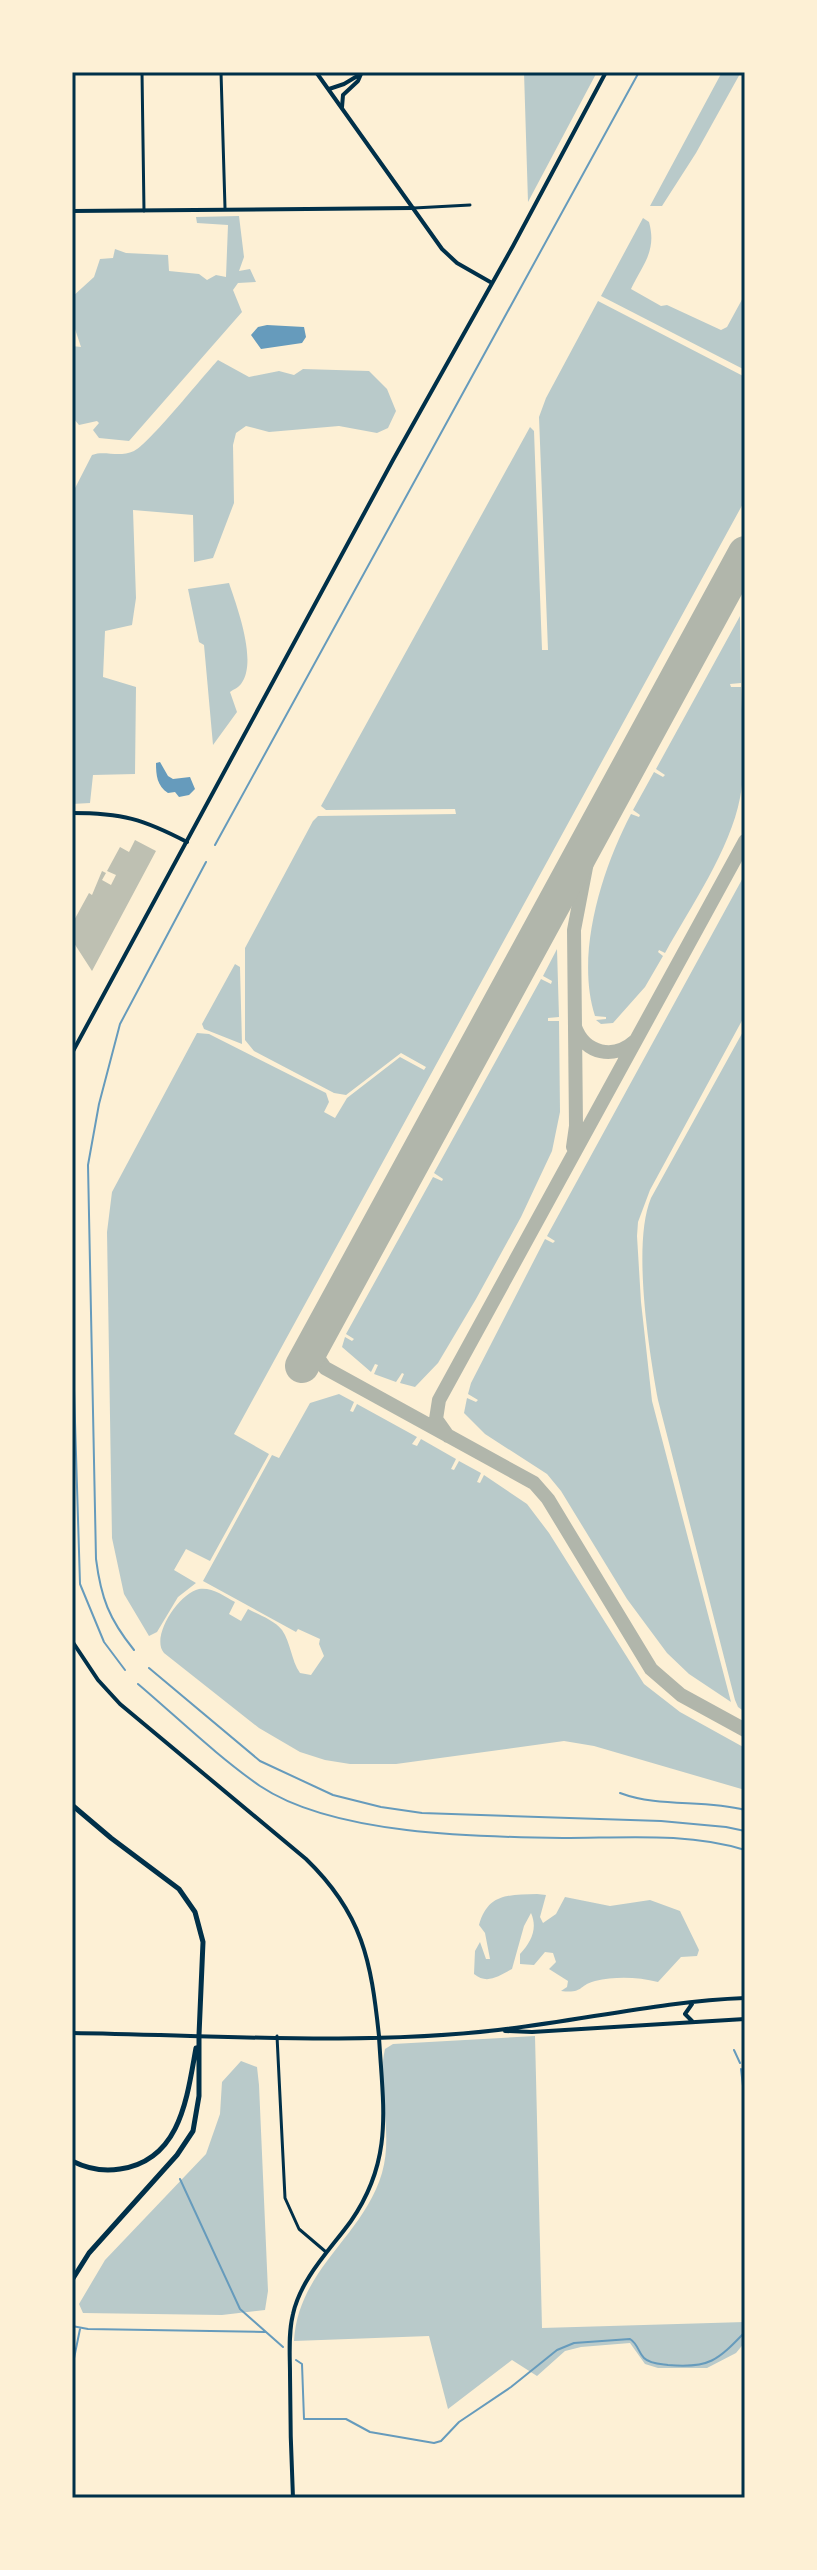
<svg xmlns="http://www.w3.org/2000/svg" width="817" height="2570" font-family="'DM Sans',sans-serif">
  <style>
    .green { fill: #b9caca }
    .water { fill: #669bbc }
    .lines { fill: none; stroke-linecap: round; stroke-linejoin: round }
    .stream { stroke: #669bbc; stroke-width: 2 }
    .taxiway { stroke: #b1b6ab; stroke-width: 14 }
    .runway { stroke: #b1b6ab; stroke-width: 34 }
    .building { fill: #bec0b2 }
    .minor { stroke: #003049; stroke-width: 3 }
    .tertiary { stroke: #003049; stroke-width: 4 }
    .secondary { stroke: #003049; stroke-width: 4 }
    .motorway { stroke: #003049; stroke-width: 5 }
    .neatline { fill: none; stroke: #003049; stroke-width: 3 }
  </style>
  <rect width="100%" height="100%" fill="#fdf0d5"/>
  <path class="green" d="M 524,72 L 597,72 L 528,202 Z
    M 722,72 L 741,72 L 696,153 L 662,206 L 650,206 Z
    M 239,216 L 244,257 L 239,271 L 250,269 L 256,282 L 238,283 L 233,290 L 242,312 L 129,441 L 99,438 L 93,430 L 99,423 L 97,421 L 79,425 L 74,419 L 72,420 L 72,346 L 81,347 L 72,320 L 72,297 L 94,277 L 100,259 L 113,258 L 115,249 L 126,253 L 168,255 L 169,271 L 199,274 L 207,280 L 216,275 L 226,277 L 228,225 L 197,223 L 196,217 Z
    M 643,218 L 649,222 C 657,251 643,264 631,289 L 661,306 L 667,305 L 721,330 L 727,327 L 745,294 L 745,370 L 601,296 Z
    M 598,301 L 745,377 L 745,500 L 234,1434 L 269,1454 L 210,1561 L 186,1549 L 174,1570 L 196,1583 L 178,1597 L 157,1632 L 149,1636 L 124,1594 L 112,1538 L 107,1232 L 112,1192 L 197,1033 L 209,1034 L 326,1093 L 329,1102 L 324,1112 L 335,1118 L 347,1098 L 400,1057 L 424,1070 L 426,1067 L 401,1053 L 346,1095 L 334,1093 L 254,1051 L 245,1040 L 245,948 L 313,821 L 318,816 L 456,814 L 455,809 L 326,810 L 321,806 L 530,427 L 534,431 L 542,650 L 548,650 L 539,417 L 546,398 Z
    M 218,360 L 249,377 L 279,371 L 294,375 L 303,369 L 369,371 L 387,389 L 396,411 L 388,428 L 377,433 L 339,426 L 269,432 L 246,426 L 236,433 L 233,445 L 234,503 L 213,558 L 194,562 L 193,515 L 133,510 L 136,598 L 132,625 L 105,631 L 103,677 L 136,687 L 135,774 L 93,775 L 90,803 L 72,804 L 72,494 L 92,455 C 105,450 118,458 134,451 C 147,446 204,375 218,360 Z
    M 229,583 C 237,607 258,662 241,684 C 238,688 234,689 230,692 L 237,712 L 213,745 L 204,645 L 199,642 L 188,589 Z
    M 740,616 L 741,683 L 730,684 L 731,687 L 741,687 C 742,723 747,762 740,798 C 730,850 691,906 665,953 L 659,950 L 658,952 L 663,956 L 645,987 L 613,1023 L 601,1024 L 596,1020 L 606,1019 L 606,1017 L 595,1016 C 575,954 602,869 631,814 L 639,817 L 640,815 L 633,810 L 654,772 L 663,777 L 665,775 L 656,769 Z
    M 745,874 L 745,1015 L 650,1190 L 638,1222 L 637,1236 L 641,1302 L 652,1401 L 731,1702 L 689,1674 L 667,1653 L 627,1599 L 561,1491 L 547,1474 L 485,1434 L 464,1413 L 467,1398 L 476,1402 L 478,1400 L 468,1394 L 471,1383 L 545,1239 L 553,1243 L 555,1241 L 547,1236 Z
    M 557,949 L 559,1017 L 548,1018 L 548,1021 L 559,1021 L 560,1112 L 552,1151 L 521,1217 L 476,1299 L 438,1363 L 415,1387 L 400,1383 L 404,1374 L 402,1373 L 396,1382 L 374,1374 L 378,1365 L 375,1364 L 371,1372 L 342,1347 L 345,1337 L 352,1341 L 354,1339 L 346,1334 L 433,1177 L 442,1181 L 443,1179 L 434,1173 L 541,979 L 551,984 L 552,981 L 543,976 Z
    M 235,964 L 240,967 L 242,1044 L 204,1029 L 202,1024 Z
    M 745,1028 L 745,1712 L 738,1707 L 735,1700 L 658,1400 C 649,1351 632,1243 651,1198 Z
    M 339,1394 L 354,1402 L 350,1411 L 353,1412 L 357,1404 L 417,1437 L 412,1444 L 417,1446 L 421,1439 L 456,1459 L 451,1469 L 454,1470 L 459,1461 L 481,1473 L 477,1482 L 480,1483 L 484,1475 L 527,1504 L 549,1533 L 644,1684 L 680,1712 L 745,1748 L 745,1790 L 594,1746 L 564,1741 L 396,1764 L 350,1764 L 325,1760 L 300,1752 L 259,1728 L 164,1653 C 150,1637 179,1593 199,1589 C 212,1587 224,1596 235,1602 L 229,1614 L 241,1621 L 248,1609 C 259,1615 274,1620 282,1630 C 291,1643 291,1660 300,1673 L 311,1675 L 324,1656 L 319,1644 L 320,1639 L 298,1629 L 296,1632 L 203,1581 L 272,1455 L 279,1458 L 310,1403 Z
    M 537,1894 L 546,1895 L 540,1917 L 543,1923 L 556,1914 L 565,1897 L 610,1906 L 650,1900 L 680,1911 L 699,1950 L 697,1956 L 681,1957 L 658,1982 C 638,1977 616,1976 595,1981 C 579,1985 583,1994 561,1991 L 567,1987 L 568,1981 L 549,1969 L 556,1962 L 553,1953 L 545,1952 L 534,1965 L 520,1964 L 520,1954 C 531,1942 538,1929 531,1913 L 524,1926 L 512,1969 C 499,1976 487,1985 474,1974 L 475,1951 L 480,1942 L 486,1959 L 490,1959 L 485,1933 L 479,1925 C 488,1893 509,1895 537,1894 Z
    M 535,2036 L 542,2328 L 745,2322 L 745,2342 L 736,2353 L 707,2368 L 658,2368 L 645,2364 L 630,2343 L 581,2347 L 565,2351 L 537,2376 L 512,2360 L 448,2409 L 429,2336 L 294,2341 C 298,2269 363,2237 382,2173 C 394,2132 376,2087 385,2049 L 393,2044 Z
    M 241,2061 L 257,2067 L 259,2085 L 268,2291 L 265,2310 L 222,2315 L 83,2313 L 79,2304 L 105,2260 L 206,2154 L 220,2114 L 222,2082 Z"/>
  <path class="water" d="M 267,325 L 304,327 L 306,337 L 302,343 L 261,349 L 251,335 L 258,327 Z
    M 160,762 L 168,776 L 173,779 L 190,777 L 195,789 L 189,795 L 179,797 L 175,792 L 168,793 C 157,786 156,775 156,763 Z"/>
  <g class="lines">
    <path class="stream" d="M 215,845 L 639,72
      M 72,1324 L 80,1584 L 104,1642 L 125,1670
      M 134,1650 C 109,1619 101,1598 96,1559 L 88,1165 L 99,1104 L 120,1024 L 206,862
      M 149,1668 L 260,1761 L 333,1795 L 381,1807 L 422,1813 L 661,1821 L 726,1827 L 745,1831
      M 138,1684 C 178,1718 217,1756 260,1786 C 333,1835 477,1837 563,1838 C 623,1838 688,1832 745,1850
      M 620,1793 C 660,1808 703,1799 745,1810
      M 734,2050 L 740,2063
      M 741,2069 L 745,2103
      M 180,2179 L 240,2309 L 283,2347
      M 72,2326 L 88,2329 L 265,2332
      M 296,2360 L 302,2364 L 304,2419 L 346,2419 L 370,2432 L 434,2443 L 441,2441 L 459,2422 L 511,2387 L 557,2350 L 574,2343 L 630,2339 C 638,2344 638,2352 644,2358 C 650,2364 661,2364 668,2365 C 709,2369 718,2360 745,2332
      M 72,2368 L 80,2329"/>
    <path class="taxiway" d="M 575,1027 C 585,1054 614,1060 635,1041
      M 573,1147 L 576,1126 L 574,930 L 588,857 L 607,805
      M 318,1335 L 316,1355 L 325,1368 L 534,1483 L 548,1499 L 651,1669 L 681,1695 L 745,1730
      M 448,1436 L 436,1419 L 439,1400 L 745,841"/>
    <path class="runway" d="M 302,1366 L 745,553"/>
  </g>
  <path class="building" d="M 135,840 L 156,851 L 92,971 L 72,940 L 72,924 L 89,893 L 92,895 L 102,871 L 106,873 L 102,880 L 111,885 L 116,875 L 107,871 L 120,847 L 129,852 Z"/>
  <g class="lines">
    <path class="minor" d="M 142,72 L 144,211
      M 221,72 L 225,208
      M 414,208 L 470,205
      M 277,2036 L 285,2198 L 299,2229 L 326,2252"/>
    <path class="tertiary" d="M 329,89 L 344,84 L 364,72
      M 342,107 L 343,95 L 358,81 L 361,74
      M 72,211 L 413,208
      M 72,813 C 122,813 143,819 187,842
      M 293,2498 C 291,2457 290,2416 290,2375 C 290,2355 288,2334 293,2314 C 301,2278 330,2250 351,2221 C 394,2159 383,2107 379,2037"/>
    <path class="secondary" d="M 316,72 L 442,249 L 457,263 L 492,283
      M 72,1053 L 393,460 L 513,246 L 606,72
      M 72,1641 L 98,1680 L 120,1704 L 306,1859 C 363,1914 371,1961 379,2036
      M 692,2021 L 685,2014 L 692,2004
      M 505,2031 L 532,2032 L 745,2019
      M 72,2033 C 211,2035 360,2046 498,2030 C 580,2021 662,2001 745,1998"/>
    <path class="motorway" d="M 72,1805 L 111,1838 L 179,1889 L 195,1912 L 203,1942 L 199,2035 L 199,2096 L 193,2131 L 177,2155 L 89,2253 L 72,2280
      M 72,2161 C 88,2169 103,2172 120,2169 C 181,2160 187,2097 196,2048"/>
  </g>
  <rect width="817" height="2570" fill="none" stroke="#fdf0d5" stroke-width="148"/>
  <rect x="74" y="74" width="669" height="2422" class="neatline"/>
</svg>
